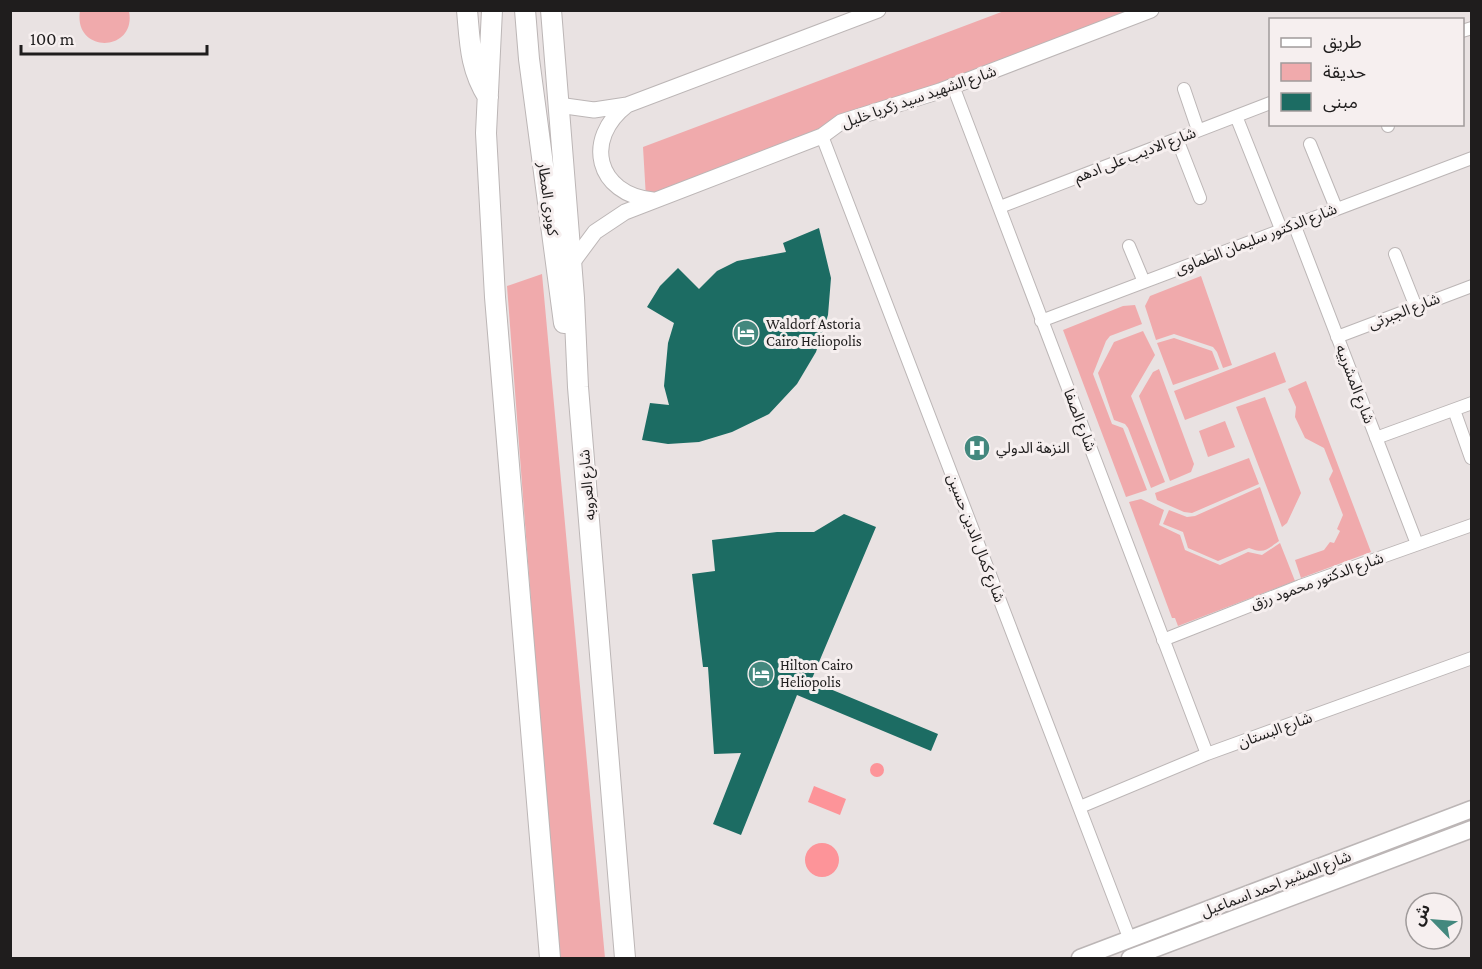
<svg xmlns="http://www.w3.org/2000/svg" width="1482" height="969" font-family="'Crimson Pro','Noto Sans Arabic',serif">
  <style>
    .green { fill: #f0aaac }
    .water { fill: #fd9499 }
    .building { fill: #1c6c63 }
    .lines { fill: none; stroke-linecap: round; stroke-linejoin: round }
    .minor-casing { stroke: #bcb6b6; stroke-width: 14 }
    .tertiary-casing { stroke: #bcb6b6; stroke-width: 17 }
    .secondary-casing { stroke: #bcb6b6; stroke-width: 19 }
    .trunk-casing { stroke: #bcb6b6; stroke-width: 22 }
    .minor { stroke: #fff; stroke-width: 12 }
    .tertiary { stroke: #fff; stroke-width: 15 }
    .secondary { stroke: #fff; stroke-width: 16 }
    .trunk { stroke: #fff; stroke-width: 20 }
    .labels { text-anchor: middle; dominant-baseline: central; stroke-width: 6; stroke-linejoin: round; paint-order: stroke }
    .street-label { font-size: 15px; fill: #1f1d1d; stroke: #f6efef }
    .poi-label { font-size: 15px; fill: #1f1d1d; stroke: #f6efef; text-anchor: start }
  </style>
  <rect width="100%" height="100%" fill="#e9e2e2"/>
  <path class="green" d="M 80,11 L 129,11 C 137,53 73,54 80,11 Z
    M 1004,11 L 1127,11 L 646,198 L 643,147 Z
    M 542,274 L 605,958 L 558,958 L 507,286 Z
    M 1201,276 L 1232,365 L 1223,368 L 1217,352 L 1213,347 L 1174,334 L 1156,340 L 1145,306 L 1150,296 Z
    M 1135,305 L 1142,324 L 1110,336 L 1106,341 L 1093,374 L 1112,424 L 1123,428 L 1147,490 L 1126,497 L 1063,330 L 1123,306 Z
    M 1143,331 L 1155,355 L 1131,396 L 1165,482 L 1151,488 L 1128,428 L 1125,424 L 1114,420 L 1098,373 L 1114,342 Z
    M 1174,338 L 1212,351 L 1219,369 L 1173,385 L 1157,343 Z
    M 1275,352 L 1286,382 L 1185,420 L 1174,391 Z
    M 1159,369 L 1194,464 L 1191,472 L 1170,481 L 1139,396 L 1153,372 Z
    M 1306,381 L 1371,552 L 1301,578 L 1295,560 L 1324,550 L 1330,542 L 1334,543 L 1340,531 L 1337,529 L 1343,515 L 1329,479 L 1333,471 L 1324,448 L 1305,438 L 1295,417 L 1296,407 L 1288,389 Z
    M 1265,397 L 1301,493 L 1287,523 L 1282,527 L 1236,407 Z
    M 1225,421 L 1235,447 L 1208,457 L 1199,431 Z
    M 1249,458 L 1259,484 L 1192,513 L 1184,512 L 1157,500 L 1155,493 Z
    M 1260,487 L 1279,541 C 1266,550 1265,554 1249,548 L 1218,561 L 1188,548 L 1183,532 L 1163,524 L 1169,510 L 1187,517 L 1195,516 Z
    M 1141,499 L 1164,510 L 1159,525 L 1180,535 L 1185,550 L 1220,565 L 1248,552 L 1262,555 L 1280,543 L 1295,581 L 1178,626 L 1175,618 L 1172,618 L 1129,502 Z"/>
  <path class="water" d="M870 770a7 7 0 1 1 14 0a7 7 0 1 1-14 0Z
    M 814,786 L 846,799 L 840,815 L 808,802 Z
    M805 860a17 17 0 1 1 34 0a17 17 0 1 1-34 0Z"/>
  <path class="building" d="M 819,228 L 831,278 L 828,315 L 816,352 L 797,384 L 769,414 L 732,432 L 699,442 L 668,444 L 642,440 L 650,403 L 669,405 L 664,386 L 668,343 L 674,323 L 647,307 L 660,286 L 678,268 L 699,289 L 717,271 L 737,261 L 786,252 L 783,243 Z
    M 844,514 L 876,527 L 811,681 L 938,734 L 931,751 L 797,695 L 741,835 L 713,824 L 741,753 L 714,754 L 708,667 L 703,667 L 692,574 L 715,571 L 712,540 L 777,532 L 814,532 Z"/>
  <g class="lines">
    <defs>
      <path id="minor" d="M 1462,31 L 1472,28
        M 953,86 L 1207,754
        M 1184,89 L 1198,130
        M 1236,116 L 1281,229
        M 1388,124 L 1388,126
        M 822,136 L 1130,940
        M 1177,139 L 1200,198
        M 1310,144 L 1336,208
        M 1000,207 L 1270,103
        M 1294,224 L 1417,544
        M 1129,246 L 1144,282
        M 1395,254 L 1416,307
        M 1041,321 L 1472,158
        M 1337,337 L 1472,286
        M 1454,410 L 1471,458
        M 1376,438 L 1472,403
        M 1163,640 L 1300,586 L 1472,525
        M 1080,807 L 1207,754 L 1472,658"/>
      <path id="tertiary" d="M 558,105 L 594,110 L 627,105 L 878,10
        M 627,105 C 583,139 596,194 653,200
        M 572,263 L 595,232 L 625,212 L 822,136 L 841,122 L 940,91 L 1151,10"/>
      <path id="secondary" d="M 1080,958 L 1472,809
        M 1130,958 L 1472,829"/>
      <path id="trunk" d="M 467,10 C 470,43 470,69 488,97
        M 492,10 L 486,133 L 495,297 L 550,958
        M 525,10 L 529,59 L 564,323
        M 551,10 L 574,298 L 578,387 L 625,958"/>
    </defs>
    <use href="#minor" class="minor-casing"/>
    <use href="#tertiary" class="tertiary-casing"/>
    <use href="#secondary" class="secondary-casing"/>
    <use href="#trunk" class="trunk-casing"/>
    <use href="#minor" class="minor"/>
    <use href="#tertiary" class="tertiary"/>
    <use href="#secondary" class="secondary"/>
    <use href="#trunk" class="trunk"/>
  </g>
  <defs>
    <symbol id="hotel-disc" viewBox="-11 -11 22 22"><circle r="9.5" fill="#43887e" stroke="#f6efef"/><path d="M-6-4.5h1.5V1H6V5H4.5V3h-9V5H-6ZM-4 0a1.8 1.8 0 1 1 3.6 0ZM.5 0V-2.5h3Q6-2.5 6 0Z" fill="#fff"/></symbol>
    <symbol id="hospital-disc" viewBox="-11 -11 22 22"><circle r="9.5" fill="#43887e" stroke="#f6efef"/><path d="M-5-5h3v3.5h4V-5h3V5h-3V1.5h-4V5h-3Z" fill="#fff"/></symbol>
  </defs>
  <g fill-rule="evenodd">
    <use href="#hotel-disc" x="731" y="318" width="30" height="30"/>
    <use href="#hospital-disc" x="962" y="433" width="30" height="30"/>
    <use href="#hotel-disc" x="746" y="659" width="30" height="30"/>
  </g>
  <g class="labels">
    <g class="street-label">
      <text transform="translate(919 97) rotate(-19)">شارع الشهيد سيد زكريا خليل</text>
      <text transform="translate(1135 155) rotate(-21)">شارع الاديب على ادهم</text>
      <text transform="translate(548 199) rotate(82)">كوبرى المطار</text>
      <text transform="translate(1256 239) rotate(-21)">شارع الدكتور سليمان الطماوى</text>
      <text transform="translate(1404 311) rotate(-21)">شارع الجبرتى</text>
      <text transform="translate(1355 384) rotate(69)">شارع المشربيه</text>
      <text transform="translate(1080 420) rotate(69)">شارع الصفا</text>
      <text transform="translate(587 485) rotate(-95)">شارع العروبه</text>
      <text transform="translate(976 538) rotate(69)">شارع كمال الدين حسين</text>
      <text transform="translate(1317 581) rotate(-20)">شارع الدكتور محمود رزق</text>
      <text transform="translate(1275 730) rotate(-20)">شارع البستان</text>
      <text transform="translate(1276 884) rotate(-21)">شارع المشير احمد اسماعيل</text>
    </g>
    <g class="poi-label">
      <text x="766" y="324">Waldorf Astoria<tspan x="766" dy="17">Cairo Heliopolis</tspan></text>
      <text x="996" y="448">النزهة الدولي</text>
      <text x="780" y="665">Hilton Cairo<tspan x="780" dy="17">Heliopolis</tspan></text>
    </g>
  </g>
  <rect width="1482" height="969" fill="none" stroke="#1f1d1d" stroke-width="24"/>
  <rect x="1269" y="18" width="195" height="108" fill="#f6efef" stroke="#a09b9b" stroke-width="1.5"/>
  <rect x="1281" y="38" width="30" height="9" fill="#ffffff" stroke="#a09b9b" stroke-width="1.5"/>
  <text x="1323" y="48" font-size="18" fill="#1f1d1d">طريق</text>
  <rect x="1281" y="63" width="30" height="18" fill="#f0aaac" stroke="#a09b9b" stroke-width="1.5"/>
  <text x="1323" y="78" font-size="18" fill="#1f1d1d">حديقة</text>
  <rect x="1281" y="93" width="30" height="18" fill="#1c6c63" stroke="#a09b9b" stroke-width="1.5"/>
  <text x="1323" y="108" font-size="18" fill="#1f1d1d">مبنى</text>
  <g transform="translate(1434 921) rotate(295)"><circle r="28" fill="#f6efef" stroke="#a09b9b" stroke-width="1.5"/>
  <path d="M0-4.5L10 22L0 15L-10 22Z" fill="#43887e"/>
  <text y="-9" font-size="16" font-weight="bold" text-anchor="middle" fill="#1f1d1d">ش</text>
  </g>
  <path d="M21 45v9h186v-9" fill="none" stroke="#1f1d1d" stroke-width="3"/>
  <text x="30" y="45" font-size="18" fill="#1f1d1d" stroke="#f6efef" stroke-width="4.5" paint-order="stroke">100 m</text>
</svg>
